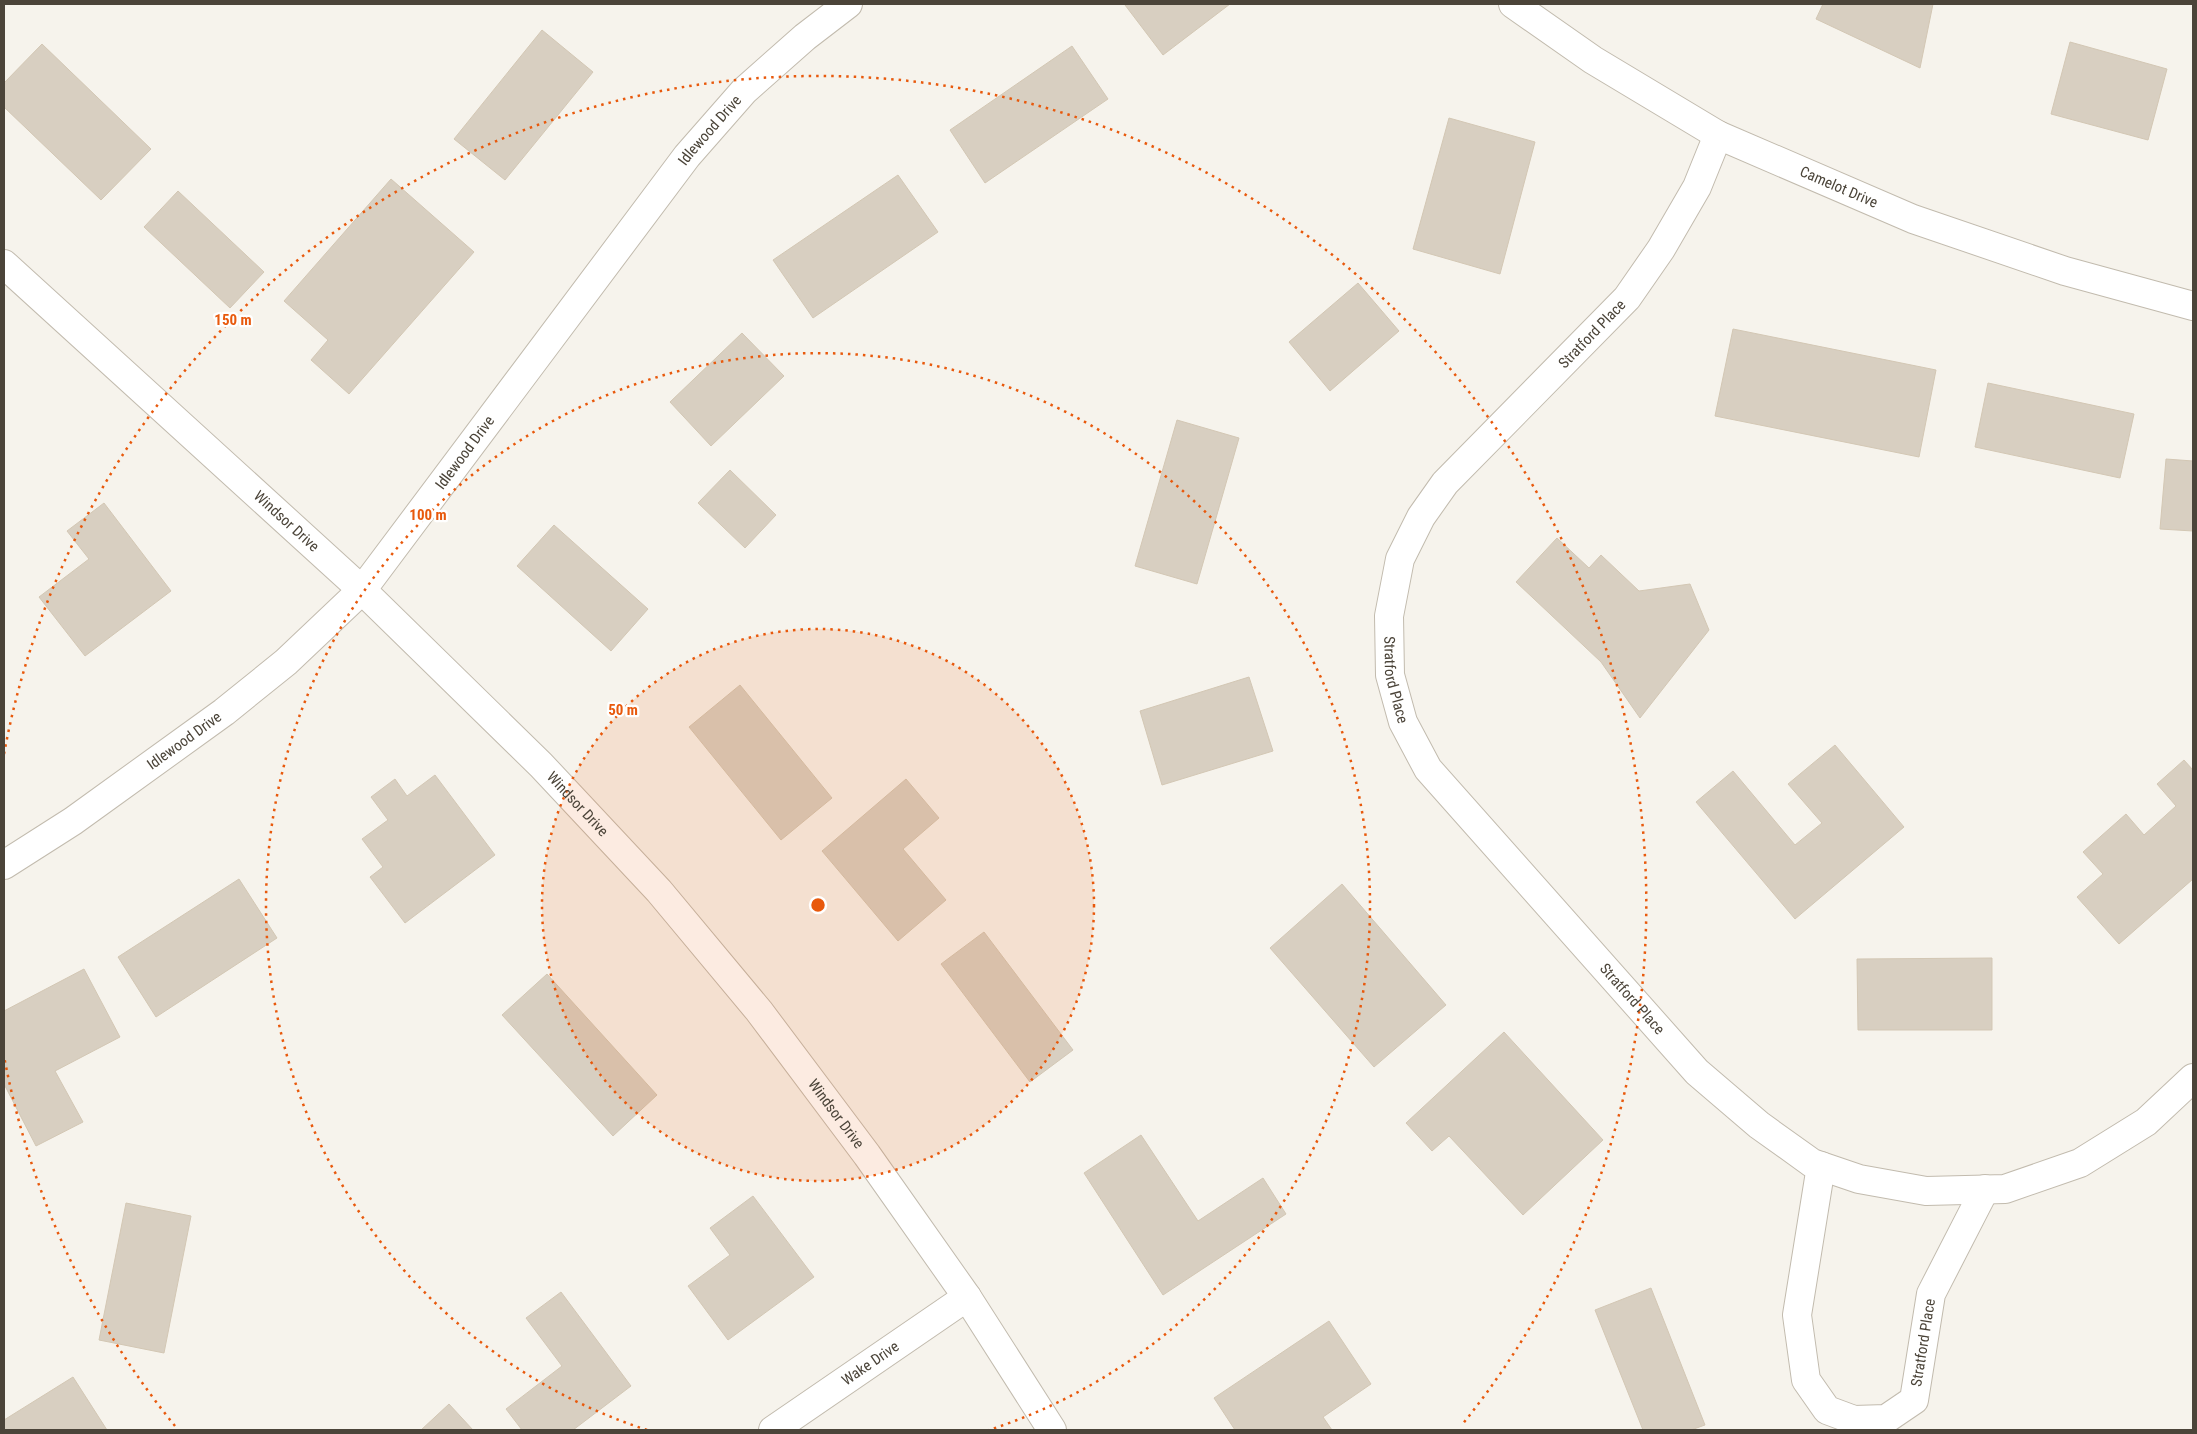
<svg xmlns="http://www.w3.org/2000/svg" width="2197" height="1434" font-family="'Roboto Condensed',sans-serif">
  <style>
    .building { fill: #d8cfc1; stroke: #d3c7b4 }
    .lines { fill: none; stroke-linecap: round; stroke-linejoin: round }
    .street-casing { stroke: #c2bbae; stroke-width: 30 }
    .street { stroke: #fff; stroke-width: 28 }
    .ring { fill: none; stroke: #e8590c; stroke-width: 2.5; stroke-dasharray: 2.5 5 }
    .labels { text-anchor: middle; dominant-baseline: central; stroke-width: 4.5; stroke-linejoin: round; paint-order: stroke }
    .street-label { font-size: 15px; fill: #4b4439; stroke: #fff }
    .centre { fill: #e8590c; stroke: #fff; stroke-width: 2.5 }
    .ring-label { font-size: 15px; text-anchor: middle; font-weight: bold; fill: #e8590c; stroke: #fff; stroke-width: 4.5; stroke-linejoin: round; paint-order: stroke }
  </style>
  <rect width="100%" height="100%" fill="#f6f3ec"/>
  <path class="building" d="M 1127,4 L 1230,4 L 1163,55 L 1125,5 Z
    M 1823,4 L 1933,4 L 1920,68 L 1816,19 Z
    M 542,30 L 593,72 L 505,180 L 454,139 Z
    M 2070,42 L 2167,69 L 2148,140 L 2051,114 Z
    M 42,44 L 151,149 L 101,200 L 4,107 L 4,83 Z
    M 1072,46 L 1108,99 L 985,183 L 950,130 Z
    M 1449,118 L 1535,142 L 1500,274 L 1413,249 Z
    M 898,175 L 938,232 L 813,318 L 773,260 Z
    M 391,179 L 474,252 L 349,394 L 311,360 L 328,340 L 284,301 Z
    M 178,191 L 264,272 L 230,308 L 144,227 Z
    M 1358,283 L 1399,331 L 1330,391 L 1289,342 Z
    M 1733,329 L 1936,370 L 1919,457 L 1715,416 Z
    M 742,333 L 784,376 L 711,446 L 670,402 Z
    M 1988,383 L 2134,414 L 2120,478 L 1975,447 Z
    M 1177,420 L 1239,438 L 1197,584 L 1135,566 Z
    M 2166,459 L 2193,461 L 2193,531 L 2160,529 Z
    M 730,470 L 776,515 L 745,548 L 698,503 Z
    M 104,503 L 171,591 L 85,656 L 39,597 L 89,559 L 67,531 Z
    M 554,525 L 648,609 L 611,651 L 517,566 Z
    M 1557,538 L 1589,568 L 1601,555 L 1639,591 L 1690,584 L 1709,630 L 1640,718 L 1601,662 L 1516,582 Z
    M 1249,677 L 1273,751 L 1162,785 L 1140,711 Z
    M 740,685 L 832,798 L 781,840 L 689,727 Z
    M 1835,745 L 1904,827 L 1795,919 L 1696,802 L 1733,771 L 1795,845 L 1822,823 L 1788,784 Z
    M 2184,760 L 2193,770 L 2193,879 L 2119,944 L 2077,897 L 2103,874 L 2083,852 L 2126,814 L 2144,835 L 2176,806 L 2157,784 Z
    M 435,775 L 495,855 L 405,923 L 370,877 L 383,867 L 362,839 L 388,820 L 371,797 L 395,779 L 407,796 Z
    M 906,779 L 939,818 L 903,849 L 946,900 L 898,941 L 822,851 Z
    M 239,879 L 277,938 L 156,1017 L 118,957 Z
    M 1342,884 L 1446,1005 L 1374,1067 L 1270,948 Z
    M 984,932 L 1073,1050 L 1030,1082 L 941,964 Z
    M 1992,958 L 1992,1030 L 1858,1030 L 1857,959 Z
    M 84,969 L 120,1037 L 55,1071 L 83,1122 L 36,1146 L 4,1084 L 4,1011 Z
    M 547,974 L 657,1095 L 613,1136 L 502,1015 Z
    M 1504,1032 L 1603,1140 L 1523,1215 L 1449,1136 L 1432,1151 L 1406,1123 Z
    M 1141,1135 L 1198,1221 L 1263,1178 L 1286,1214 L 1163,1295 L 1084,1173 Z
    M 753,1196 L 814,1277 L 728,1340 L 688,1286 L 730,1255 L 710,1228 Z
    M 126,1203 L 191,1216 L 164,1353 L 99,1340 Z
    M 1651,1288 L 1705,1425 L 1691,1430 L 1643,1430 L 1595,1310 Z
    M 561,1292 L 631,1386 L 573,1430 L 522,1430 L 506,1409 L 562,1366 L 526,1318 Z
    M 1329,1321 L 1371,1384 L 1323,1417 L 1332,1430 L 1235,1430 L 1214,1398 Z
    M 73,1377 L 107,1430 L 4,1430 L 4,1420 Z
    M 449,1404 L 473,1430 L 421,1430 Z"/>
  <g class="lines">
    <defs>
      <g id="street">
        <path id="s1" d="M 1513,4 L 1593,60 L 1718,135 L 1913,219 L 2065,271 L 2193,306"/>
        <path id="s2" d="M 1718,135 L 1697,187 L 1661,249 L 1627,298 L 1445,483 L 1421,517 L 1400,559 L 1389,616 L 1390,675 L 1403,722 L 1428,769 L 1697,1072 L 1759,1125 L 1812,1163 L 1859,1179 L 1926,1191 L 2005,1189 L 2080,1163 L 2146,1122 L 2193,1078"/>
        <path id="s3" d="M 4,264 L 362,590 L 541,765 L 659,891 L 759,1011 L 867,1155 L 967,1297 L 1052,1430"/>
        <path id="s4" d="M 4,865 L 73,821 L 224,712 L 286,662 L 362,590 L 687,156 L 744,91 L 805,37 L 848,4"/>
        <path id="s5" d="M 1821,1166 L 1797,1315 L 1806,1380 L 1827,1410 L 1854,1420 L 1886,1419 L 1914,1400 L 1931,1294 L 1985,1189"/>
        <path id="s6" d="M 773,1430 L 967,1297"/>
      </g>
    </defs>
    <use href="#street" class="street-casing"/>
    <use href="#street" class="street"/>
  </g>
  <circle cx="818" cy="905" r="276" fill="#e8590c" fill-opacity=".12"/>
  <g class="ring">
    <circle cx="818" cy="905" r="276"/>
    <path d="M647 1430A552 552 0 1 1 989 1430"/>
    <path d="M175 1426A828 828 0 0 1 4 1056M4 754A828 828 0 1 1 1461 1426"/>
  </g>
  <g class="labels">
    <g class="street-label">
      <text stroke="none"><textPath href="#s4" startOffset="1029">Idlewood Drive</textPath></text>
      <text stroke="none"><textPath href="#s1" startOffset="375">Camelot Drive</textPath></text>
      <text transform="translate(1592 334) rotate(-46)">Stratford Place</text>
      <text stroke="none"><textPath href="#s4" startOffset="624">Idlewood Drive</textPath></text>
      <text stroke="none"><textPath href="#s3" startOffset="382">Windsor Drive</textPath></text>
      <text stroke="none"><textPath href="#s2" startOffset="658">Stratford Place</textPath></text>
      <text stroke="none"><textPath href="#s4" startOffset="219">Idlewood Drive</textPath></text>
      <text stroke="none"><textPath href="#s3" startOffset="788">Windsor Drive</textPath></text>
      <text stroke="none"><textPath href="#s2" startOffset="1062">Stratford Place</textPath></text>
      <text stroke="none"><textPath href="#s3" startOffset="1192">Windsor Drive</textPath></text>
      <text stroke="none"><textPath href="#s5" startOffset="406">Stratford Place</textPath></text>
      <text stroke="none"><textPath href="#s6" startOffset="118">Wake Drive</textPath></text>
    </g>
  </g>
  <circle cx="818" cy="905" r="8" class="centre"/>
  <g class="ring-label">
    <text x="233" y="325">150 m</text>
    <text x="428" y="520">100 m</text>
    <text x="623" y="715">50 m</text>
  </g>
  <rect width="2197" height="1434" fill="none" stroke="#4b4439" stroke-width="10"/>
</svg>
